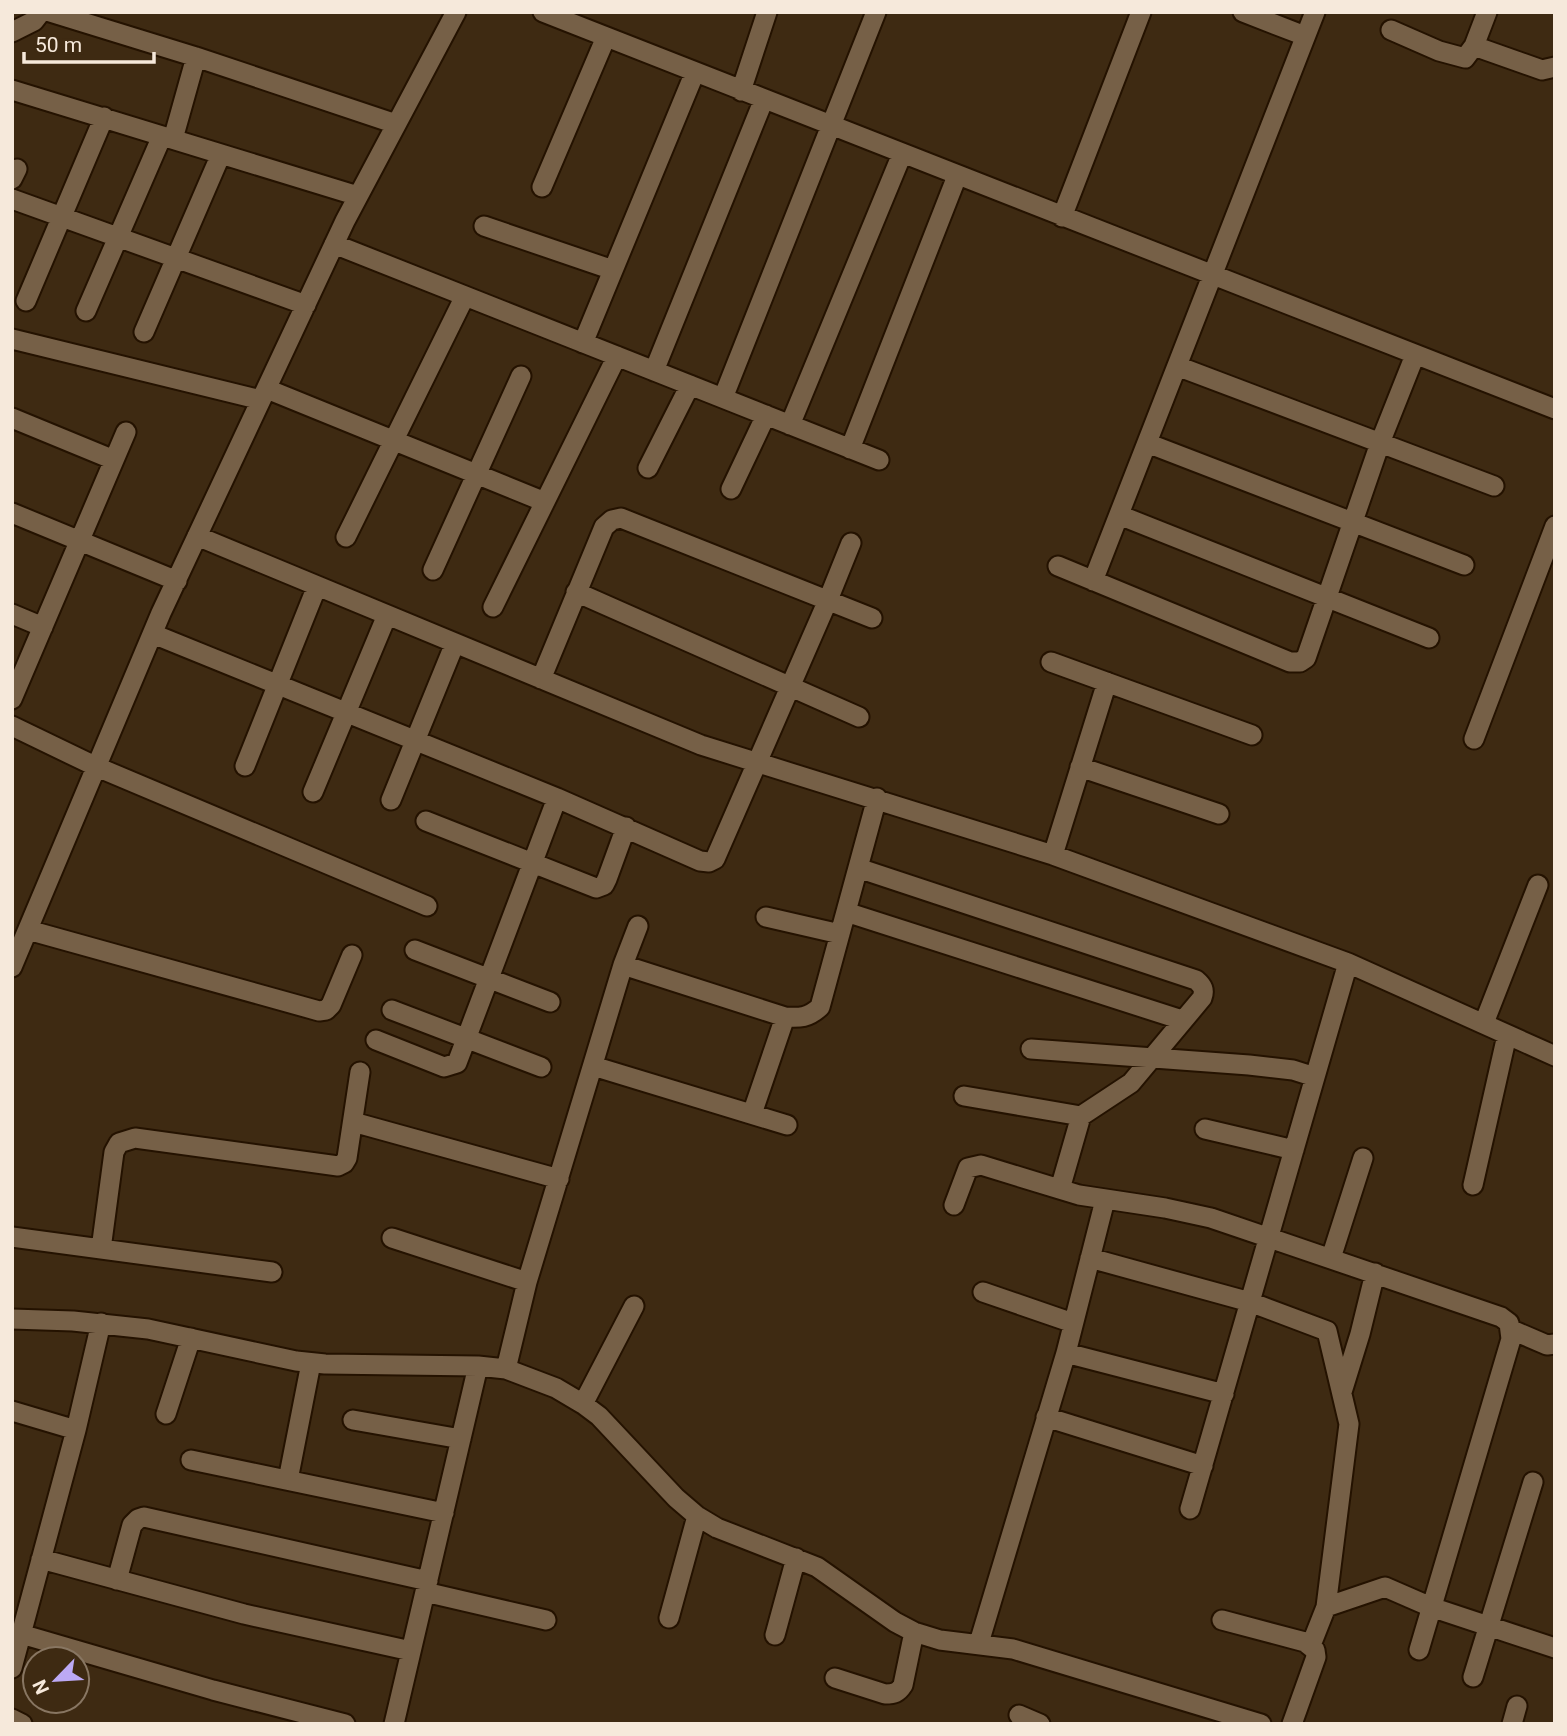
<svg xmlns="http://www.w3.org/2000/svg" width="1567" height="1736" font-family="Roboto,sans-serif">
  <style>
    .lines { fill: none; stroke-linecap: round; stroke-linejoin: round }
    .minor-casing { stroke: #241200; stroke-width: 23 }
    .minor { stroke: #766047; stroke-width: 19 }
  </style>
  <rect width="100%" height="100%" fill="#3e2a12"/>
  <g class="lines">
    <defs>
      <path id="minor" d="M 50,12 L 196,57 L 396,124
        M 543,12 L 1555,409
        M 1243,12 L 1305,36
        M 1391,30 L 1439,51 L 1465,58 L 1474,46 L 1487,12
        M 12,32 L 34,21 L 41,12
        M 1474,46 L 1542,70 L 1555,67
        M 12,90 L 358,196
        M 741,91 L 767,12
        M 173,139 L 196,57
        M 12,179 L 17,169
        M 542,187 L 606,37
        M 12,199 L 306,305
        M 1062,217 L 1141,12
        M 484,226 L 613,270
        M 334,244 L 879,460
        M 26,301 L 104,117
        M 86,311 L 162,136
        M 144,332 L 221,154
        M 12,339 L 261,400
        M 583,343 L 695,72
        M 1177,366 L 1494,486
        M 654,371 L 764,99
        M 267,389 L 545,502
        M 723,398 L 876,12
        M 12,418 L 114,460
        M 790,425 L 902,154
        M 1147,443 L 1464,565
        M 850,449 L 957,176
        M 648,468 L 690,385
        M 731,489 L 766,415
        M 12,513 L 177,581
        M 1119,515 L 1429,638
        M 197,536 L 701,745 L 1053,855 L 1348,963 L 1555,1056
        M 346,537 L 465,296
        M 1058,566 L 1290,662 L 1300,662 L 1306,658 L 1380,443 L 1415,355
        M 433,570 L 521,376
        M 1093,581 L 1315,12
        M 576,592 L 859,717
        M 493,607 L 617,356
        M 12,614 L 43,627
        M 153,634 L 557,798 L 457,1063 L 444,1067 L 376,1040
        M 1051,662 L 1252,735
        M 541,679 L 604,527 L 612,520 L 621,518 L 872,618
        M 12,699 L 126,432
        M 12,726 L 97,767 L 427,906
        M 1474,739 L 1555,526
        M 245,766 L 317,586
        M 1080,767 L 1219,814
        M 313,792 L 387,615
        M 557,798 L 700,861 L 709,862 L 715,859 L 828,600 L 851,543
        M 391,800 L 455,643
        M 426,821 L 596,888 L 604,885 L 607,879 L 626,827
        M 1053,855 L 1107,682
        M 858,868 L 1196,980 C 1203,986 1205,990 1202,998 L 1131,1083 L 1081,1116 L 1060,1189
        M 846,912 L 1182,1020
        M 766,917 L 840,934
        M 28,930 L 319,1011 L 326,1010 L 331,1005 L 352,955
        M 415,950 L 550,1002
        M 623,965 L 638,926
        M 12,967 L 161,613 L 345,221 L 456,12
        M 392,1010 L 541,1067
        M 1484,1023 L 1538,885
        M 1031,1049 L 1249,1065 L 1293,1070 L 1315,1077
        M 593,1066 L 787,1125
        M 964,1096 L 1081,1116
        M 752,1114 L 785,1017
        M 353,1122 L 559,1179
        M 1205,1129 L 1294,1150
        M 1473,1185 L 1507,1035
        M 954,1205 L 968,1168 L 981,1165 L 1079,1195 L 1165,1208 L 1211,1218 L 1501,1317 L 1509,1323 L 1511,1339 L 1419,1650
        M 12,1237 L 272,1272
        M 392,1238 L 527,1282
        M 101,1249 L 114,1152 L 119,1143 L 135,1138 L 338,1166 L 344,1163 L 347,1158 L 360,1072
        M 1090,1258 L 1250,1302 L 1327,1331 L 1349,1424 L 1326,1607
        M 1331,1258 L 1363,1158
        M 983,1292 L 1073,1323
        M 12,1319 L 73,1321 L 148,1329 L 296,1361 L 325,1364 L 478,1366 L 506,1369 L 556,1388 L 583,1404 L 599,1416 L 676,1498 L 697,1516 L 717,1528 L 817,1567 L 895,1622 L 914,1632 L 940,1640 L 1013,1649 L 1261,1724
        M 1512,1330 L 1547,1345 L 1555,1344
        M 1066,1353 L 1224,1394
        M 506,1369 L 527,1282 L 623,965 L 785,1017 C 800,1018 808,1018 820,1007 L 877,798
        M 1342,1392 L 1360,1334 L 1375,1273
        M 583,1404 L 634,1306
        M 12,1411 L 76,1430
        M 166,1414 L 191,1338
        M 1046,1417 L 1203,1466
        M 353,1420 L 461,1439
        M 191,1460 L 444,1513
        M 288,1480 L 311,1363
        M 1190,1509 L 1348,963
        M 41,1559 L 244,1614 L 411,1651
        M 117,1580 L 132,1525 L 138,1519 L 144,1517 L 428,1581
        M 425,1592 L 546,1620
        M 669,1618 L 697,1516
        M 1222,1620 L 1305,1642 L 1315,1650 L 1316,1657 L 1292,1724
        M 21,1634 L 213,1690 L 345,1724
        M 775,1635 L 796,1558
        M 979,1643 L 1066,1353 L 1105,1200
        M 1311,1645 L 1326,1607 L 1385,1587 L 1431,1607 L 1555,1648
        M 12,1668 L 76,1430 L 101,1323
        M 1473,1677 L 1533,1482
        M 835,1678 L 885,1694 C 894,1694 898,1693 903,1685 L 914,1632
        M 1019,1715 L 1040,1724
        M 12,1719 L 22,1724
        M 394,1724 L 478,1366
        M 1512,1724 L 1517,1706"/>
    </defs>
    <use href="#minor" class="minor-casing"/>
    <use href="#minor" class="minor"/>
  </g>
  <rect width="1567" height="1736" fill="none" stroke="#f6e9db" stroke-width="28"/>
  <g transform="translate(56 1680) rotate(245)"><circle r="33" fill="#3e2a12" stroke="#887662" stroke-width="2"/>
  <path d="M0-5L12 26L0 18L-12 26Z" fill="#bca9f5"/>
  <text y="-10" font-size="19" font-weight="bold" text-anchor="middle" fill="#f6e9db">N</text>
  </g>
  <path d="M24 52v10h130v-10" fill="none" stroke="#f6e9db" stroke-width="3.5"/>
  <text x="35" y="52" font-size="21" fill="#f6e9db" stroke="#3e2a12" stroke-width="5" paint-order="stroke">50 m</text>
</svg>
